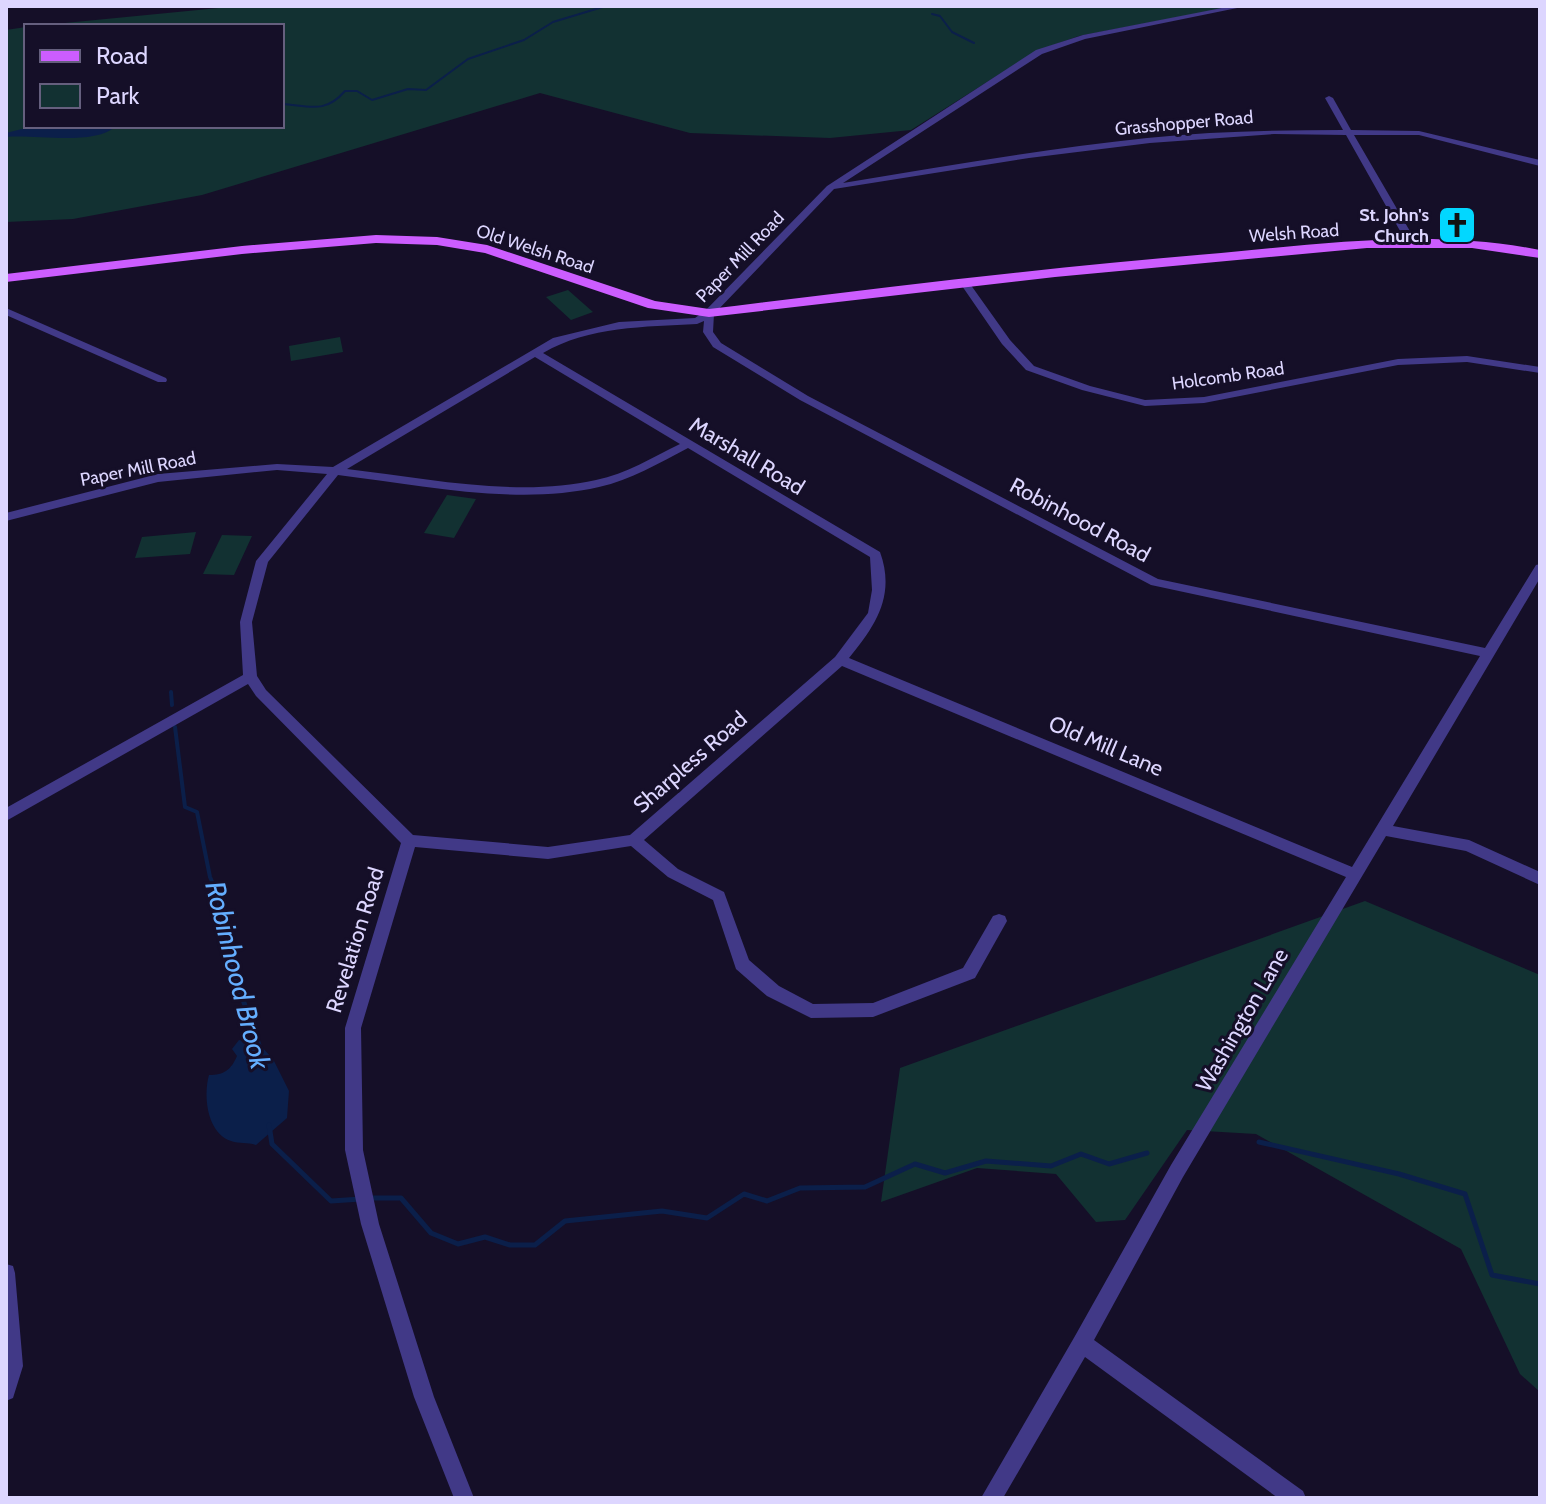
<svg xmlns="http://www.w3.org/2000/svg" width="1546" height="1504" font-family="Cabin,sans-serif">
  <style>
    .green { fill: #123132 }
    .water { fill: #0b1f4a }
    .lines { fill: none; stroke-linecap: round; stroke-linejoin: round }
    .stream-far2 { stroke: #0b1f4a; stroke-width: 2 }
    .stream-far1 { stroke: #0b1f4a; stroke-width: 4 }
    .stream { stroke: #0b1f4a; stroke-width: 5 }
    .minor { fill: #413987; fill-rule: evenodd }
    .primary { fill: #cc5dff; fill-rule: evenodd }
    .labels { text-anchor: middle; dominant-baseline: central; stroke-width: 6; stroke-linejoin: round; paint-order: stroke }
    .far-street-label { font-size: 18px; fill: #ddd6ff; stroke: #150f28 }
    .far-poi-label { font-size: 18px; font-weight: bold; fill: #ddd6ff; stroke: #150f28; text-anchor: end }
    .street-label { font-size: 22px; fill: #ddd6ff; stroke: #150f28 }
    .near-water-label { font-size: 28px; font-style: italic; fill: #64aeff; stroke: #150f28 }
  </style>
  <rect width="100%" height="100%" fill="#150f28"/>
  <path class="green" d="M 239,6 L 1236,6 L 1079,36 L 1036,51 L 911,130 L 830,138 L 690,133 L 540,93 L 202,195 L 73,219 L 6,222 L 6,30 L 26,27 L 26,126 L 282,126 L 282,26 L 34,26 Z
    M 568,290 L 593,312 L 571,320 L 546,297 Z
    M 340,337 L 343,352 L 291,361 L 289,346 Z
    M 447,495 L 476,499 L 454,538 L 424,533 Z
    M 196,532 L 190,554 L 135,558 L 142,537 Z
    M 222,535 L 252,536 L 234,575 L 203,574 Z
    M 1365,901 L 1540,975 L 1540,1392 L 1520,1374 L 1461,1249 L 1256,1134 L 1187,1130 L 1125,1220 L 1096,1222 L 1056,1174 L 977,1168 L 881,1202 L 900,1068 Z"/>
  <path class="water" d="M 34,126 L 114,126 L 115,127 C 93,146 34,134 6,137 L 6,133 Z
    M 239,1040 L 259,1044 L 273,1059 L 289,1091 L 287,1118 L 256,1145 C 247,1142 240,1144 231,1141 C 207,1133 203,1096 209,1075 C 224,1075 231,1070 237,1056 L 232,1049 Z"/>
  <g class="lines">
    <path class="stream-far2" d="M 664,6 L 674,6
      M 932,14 L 940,16 L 952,32 L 974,43
      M 282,104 C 310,106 325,114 345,91 L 357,91 L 372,100 L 408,89 L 426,90 L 468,59 L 524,40 L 553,22 L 606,6"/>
    <path class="stream-far1" d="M 171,692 L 172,705
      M 175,727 L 185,807 L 197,812 L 210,877 L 220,900 L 217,914 L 231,965"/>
    <path class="stream" d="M 230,963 L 259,1045
      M 269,1125 L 272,1144 L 331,1201 L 361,1199
      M 1259,1142 L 1399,1174 L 1465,1194 L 1492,1275 L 1540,1284
      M 369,1198 L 401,1198 L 431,1233 L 458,1244 L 485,1237 L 510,1245 L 535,1245 L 565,1221 L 662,1211 L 707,1218 L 744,1194 L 767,1201 L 800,1188 L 865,1187 L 915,1164 L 945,1173 L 986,1161 L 1051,1166 L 1081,1154 L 1109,1164 L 1147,1153"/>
    <path class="minor" d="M 1232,6 L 1247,6 L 1085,39 L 1042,54 L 843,183 C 944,166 1045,149 1147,138 C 1212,131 1278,130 1343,130 L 1325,98 L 1329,96 L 1333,98 L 1351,130 L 1419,131 L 1540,160 L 1540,166 L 1419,135 L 1354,135 L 1418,245 L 1413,248 L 1408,245 L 1346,135 L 1274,134 L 1150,143 L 1029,158 L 834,189 L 714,314 L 713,332 L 721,343 L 808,396 L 1158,579 L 1485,648 L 1536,565 L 1540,564 L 1540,578 L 1393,826 L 1469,840 L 1540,872 L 1540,885 L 1466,851 L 1386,836 L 1183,1177 L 1094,1340 L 1303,1491 L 1306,1498 L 1278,1498 L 1085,1357 L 1003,1498 L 981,1498 L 1075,1336 L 1171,1165 L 1346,877 L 842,666 L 644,840 L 678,869 L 724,892 L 749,960 L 779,986 L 813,1004 L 873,1003 L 963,968 L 993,916 L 999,914 L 1005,916 L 1007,921 L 975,978 L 873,1017 L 811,1018 L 767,996 L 736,969 L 713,900 L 668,877 L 631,846 L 548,859 L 415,847 L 361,1028 L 363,1150 L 379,1224 L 434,1397 L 474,1498 L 454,1498 L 414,1397 L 361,1224 L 345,1150 L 345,1028 L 401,843 L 256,696 L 248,684 L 6,821 L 6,808 L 243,675 L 240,622 L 256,561 L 327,474 L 277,470 L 158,482 L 6,521 L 6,513 L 158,474 L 277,464 L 333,467 L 553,338 L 619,322 L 695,318 L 705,311 L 827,186 L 1036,50 L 1083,35 ZM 704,321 L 703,332 L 713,347 L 800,400 L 1151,585 L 1480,656 L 1352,867 L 849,658 C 875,626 896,596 880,552 L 543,353 C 589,326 645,327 697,324 ZM 535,357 L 680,444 C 653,457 626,474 596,480 C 518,498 425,478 347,469 ZM 688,448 L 870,557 L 872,590 L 868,613 L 835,657 L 630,835 L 548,847 L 413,835 L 266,690 L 257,676 L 252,622 L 268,562 L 338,475 C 420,485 517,506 599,487 C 631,480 659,463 688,448 Z
      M 965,280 L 968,281 L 1010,340 L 1034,366 L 1090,386 L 1145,400 L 1204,397 L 1398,359 L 1467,356 L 1540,367 L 1540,373 L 1467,362 L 1398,365 L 1204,403 L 1145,406 L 1082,390 L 1026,370 L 1002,344 L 960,283 Z
      M 6,308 L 166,378 L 167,380 L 166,382 L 158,382 L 6,315 Z
      M 6,1264 L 13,1266 L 15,1273 L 23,1366 L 13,1398 L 6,1401 Z"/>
    <path class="primary" d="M 376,235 L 437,237 L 487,245 L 655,301 L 709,309 C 879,288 1050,267 1221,253 C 1327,243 1434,229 1540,250 L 1540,258 L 1472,248 L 1367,248 L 1055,277 L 709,317 L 648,308 L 485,253 L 437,245 L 376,243 L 242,254 L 6,282 L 6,274 L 242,246 Z"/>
  </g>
  <defs>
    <symbol id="church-square" viewBox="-11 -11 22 22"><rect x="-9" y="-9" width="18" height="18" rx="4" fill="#02d7ff" stroke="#150f28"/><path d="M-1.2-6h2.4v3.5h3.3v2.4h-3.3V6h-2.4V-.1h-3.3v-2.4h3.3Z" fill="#111"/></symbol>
  </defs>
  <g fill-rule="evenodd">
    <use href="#church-square" x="1435" y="203" width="44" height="44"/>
  </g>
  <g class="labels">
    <g class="far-street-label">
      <text transform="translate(1184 123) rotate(-5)">Grasshopper Road</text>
      <text transform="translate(1294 233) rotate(-4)">Welsh Road</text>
      <text transform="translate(535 249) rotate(18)">Old Welsh Road</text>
      <text transform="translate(740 257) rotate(-46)">Paper Mill Road</text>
      <text transform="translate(1228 376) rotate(-8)">Holcomb Road</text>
      <text transform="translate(138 469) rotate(-11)">Paper Mill Road</text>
    </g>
    <g class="far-poi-label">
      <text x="1429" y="215">St. John's<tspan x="1429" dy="21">Church</tspan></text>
    </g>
    <g class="street-label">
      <text transform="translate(747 456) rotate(31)">Marshall Road</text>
      <text transform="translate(1080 520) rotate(28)">Robinhood Road</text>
      <text transform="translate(1106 746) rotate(23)">Old Mill Lane</text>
      <text transform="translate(690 762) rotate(-41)">Sharpless Road</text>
      <text transform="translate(355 940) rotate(-73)">Revelation Road</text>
      <text transform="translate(1242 1020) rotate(-60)">Washington Lane</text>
    </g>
    <g class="near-water-label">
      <text transform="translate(238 975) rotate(76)">Robinhood Brook</text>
    </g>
  </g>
  <rect width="1546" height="1504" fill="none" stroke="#ddd6ff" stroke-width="16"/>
  <rect x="24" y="24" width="260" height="104" fill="#150f28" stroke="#655f7e" stroke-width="2"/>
  <rect x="40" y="50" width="40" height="12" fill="#cc5dff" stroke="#655f7e" stroke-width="2"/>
  <text x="96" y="64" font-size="24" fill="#ddd6ff">Road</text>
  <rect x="40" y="84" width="40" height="24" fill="#123132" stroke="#655f7e" stroke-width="2"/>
  <text x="96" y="104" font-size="24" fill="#ddd6ff">Park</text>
</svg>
